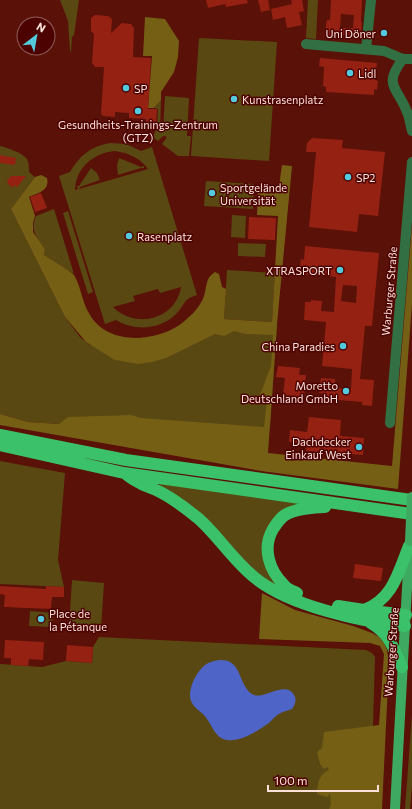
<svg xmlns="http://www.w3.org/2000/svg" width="412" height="809" font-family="Commissioner,sans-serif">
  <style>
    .green { fill: #594812; fill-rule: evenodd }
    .forest { fill: #755f15 }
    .water { fill: #4e65c7 }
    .building { fill: #952113; fill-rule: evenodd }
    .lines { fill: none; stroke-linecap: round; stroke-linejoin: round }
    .minor { stroke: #327043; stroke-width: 10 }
    .major { stroke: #3ea960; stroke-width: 10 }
    .highway { stroke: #3ac169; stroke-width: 12 }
    .major-bridge { stroke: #3ea960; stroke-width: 10 }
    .poi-dot { fill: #54cade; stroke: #4c0300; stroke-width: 1.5 }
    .labels { text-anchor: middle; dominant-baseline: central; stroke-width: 3; stroke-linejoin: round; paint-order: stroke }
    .poi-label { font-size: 11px; fill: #fce1db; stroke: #4c0300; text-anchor: start }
    .street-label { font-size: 11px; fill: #fce1db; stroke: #4c0300 }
  </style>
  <rect width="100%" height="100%" fill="#591108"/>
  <path class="green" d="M 60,0 L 79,0 L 74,35 L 72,37 L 71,52 L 70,51 L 68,21 Z
    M 308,0 L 318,0 L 316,39 L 306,38 Z
    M 199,38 L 277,42 L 269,161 L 191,156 Z
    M 165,96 L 189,98 L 187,136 L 191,136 L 189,156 L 178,156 L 162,144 L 167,137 L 163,136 L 158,141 L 153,137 L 157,128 L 158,109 L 154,108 L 161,100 L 160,132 L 164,132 L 163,132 Z
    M 110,143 L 126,144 L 141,151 L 152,147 L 197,295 C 181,300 186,305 175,315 C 159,330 134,331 116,320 L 105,324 L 59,176 L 70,172 C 79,156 91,146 110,143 ZM 115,151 C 129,153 140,158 148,169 L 79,189 L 80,187 L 100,180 L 97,173 L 91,168 L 79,186 L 77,186 L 78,189 L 75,190 C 76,167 94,153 115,151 ZM 181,287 C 176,319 136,330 113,307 L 135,301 L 133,296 L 158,289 L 160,293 Z
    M 0,146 C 8,148 21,152 27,159 C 29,163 29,168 29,172 L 35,177 L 11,209 L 65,317 L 80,337 L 90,345 L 277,324 L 270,428 L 59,424 L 28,422 L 0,414 Z
    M 119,158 L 141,167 L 144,166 L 144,168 L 141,168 L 118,175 L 117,166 Z
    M 206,181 L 254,184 L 253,209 L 204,206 Z
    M 54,209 L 74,274 L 44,255 L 45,249 C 36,236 30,231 36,216 Z
    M 68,211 L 93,292 L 88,294 L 63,213 Z
    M 232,215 L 246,216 L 245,238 L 231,237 Z
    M 238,243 L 266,244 L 265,257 L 238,256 Z
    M 227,270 L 275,273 L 272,322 L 224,319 Z
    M 0,461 L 65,473 L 58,560 L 64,587 L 0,584 Z
    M 144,479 L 304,504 L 267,533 L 282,588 L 268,581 Z
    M 72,580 L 104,583 L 101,629 L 69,626 Z
    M 30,611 L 53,613 L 52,627 L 29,626 Z
    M 99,637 L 366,650 L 372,653 L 375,657 L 373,726 L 365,809 L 0,809 L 0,664 L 42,667 L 66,661 L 92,663 L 93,647 Z
    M 412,714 L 412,785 L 410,809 L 405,809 Z"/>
  <path class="forest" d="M 145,17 L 165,19 L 179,41 L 178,57 L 174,72 L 161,92 L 161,100 L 154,108 L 148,108 L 152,56 L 143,56 Z
    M 282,165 L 292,166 L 277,324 L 268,453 L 392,466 L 412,225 L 412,304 L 398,489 L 261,471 L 0,425 L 0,414 L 28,422 L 59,424 L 68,417 L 131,415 L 141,418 L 264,427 L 267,399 L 261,398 L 260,395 L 271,366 L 273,335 L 246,334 L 234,331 L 224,336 L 215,334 L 166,358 L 152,362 L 138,364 L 115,360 L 86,342 L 65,317 L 11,209 L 35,177 L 41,175 L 47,178 C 50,191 38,193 29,197 L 35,216 L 33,223 L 33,232 L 45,249 L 44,255 C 50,259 71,271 74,275 C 81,286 82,303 90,315 C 108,345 152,342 178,326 C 188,319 200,308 204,296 C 207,287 205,278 215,272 L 219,274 L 222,287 L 226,289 L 224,319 L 272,322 L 278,216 L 257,215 L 258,191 L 278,193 Z
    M 262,593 L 295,610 L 353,626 L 372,633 L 379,637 L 384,643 L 387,650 L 389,663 L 382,809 L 329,809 L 331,805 L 330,794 L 327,797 L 317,794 C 318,783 318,775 329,770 L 327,767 L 324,769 L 320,764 L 317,752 L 322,748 L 324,732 L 379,725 L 384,654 L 380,646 L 370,643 L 259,639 Z"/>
  <path class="water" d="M 219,660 C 221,660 226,660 228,661 C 242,666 240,689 254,695 C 264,699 286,680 294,695 C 297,700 295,705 292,709 C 289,710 286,711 283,712 C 277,714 273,719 269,723 C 259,730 245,739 233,740 C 217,742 214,729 207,719 C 203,712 195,710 191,701 C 187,690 196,672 205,665 C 209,662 214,661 219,660 Z"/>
  <path class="building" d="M 206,0 L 247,0 L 248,3 L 226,7 L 225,4 L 208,8 Z
    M 258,0 L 268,0 L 270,10 L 261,12 Z
    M 291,0 L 302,0 L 304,11 L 299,12 L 302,25 L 287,28 L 285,17 L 273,20 L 271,9 L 292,4 Z
    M 331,0 L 362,0 L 361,22 L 362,22 L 361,36 L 339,35 L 339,36 L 326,36 L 326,24 L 327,20 L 330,20 ZM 341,14 L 354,15 L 353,28 L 340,28 Z
    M 95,15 L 108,16 L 112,19 L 111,33 L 122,23 L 131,24 L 134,28 L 133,57 L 151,58 L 148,109 L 157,109 L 156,126 L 146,126 L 146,119 L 129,118 L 129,113 L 115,112 L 115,117 L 103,116 L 101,114 L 104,67 L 95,67 L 92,63 L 94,34 L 91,31 L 91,18 Z
    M 320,58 L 377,63 L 375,80 L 378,81 L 377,90 L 374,89 L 374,95 L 326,92 L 326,87 L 323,86 L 324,67 L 319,66 Z
    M 312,138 L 343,140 L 342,148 L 385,152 L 378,216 L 359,214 L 357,232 L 309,227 L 316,152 L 306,152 L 307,143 Z
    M 0,155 L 16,158 L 15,165 L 0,163 Z
    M 11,176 L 26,176 L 17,187 L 14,185 L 13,188 L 8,184 L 7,181 Z
    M 41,193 L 47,208 L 35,212 L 30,197 Z
    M 249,217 L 276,218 L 275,240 L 248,239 Z
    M 305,246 L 379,253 L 372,326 L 365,326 L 360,379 L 374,380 L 372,406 L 362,405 L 362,402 L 326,399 L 327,394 L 319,393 L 321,378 L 335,379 L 335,388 L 351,389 L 352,369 L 322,366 L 326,322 L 304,320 L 305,302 L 311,302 L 311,300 L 322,301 L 321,311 L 334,312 L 336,277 L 303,274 L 304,266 L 300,266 L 301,259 L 304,260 ZM 343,285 L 357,286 L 356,303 L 341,301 Z
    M 278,366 L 300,368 L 299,375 L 306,375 L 304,397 L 283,395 L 285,378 L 276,377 Z
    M 309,417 L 341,420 L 340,436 L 364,438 L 363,455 L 306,451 L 307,444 L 289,442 L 290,430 L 307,432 Z
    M 355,564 L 383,568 L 381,581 L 353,578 Z
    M 0,586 L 46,589 L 46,586 L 64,587 L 64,597 L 52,597 L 51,609 L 4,607 L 5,595 L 0,594 Z
    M 5,640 L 44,642 L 43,660 L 29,659 L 28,666 L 11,665 L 11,658 L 4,658 Z
    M 67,645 L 93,647 L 92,663 L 66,661 Z"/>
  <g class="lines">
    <path class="minor" d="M 306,44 L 384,51 L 403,59 L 412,59
      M 366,49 L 371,0
      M 403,59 C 382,86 398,87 407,112 C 410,118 410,125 412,131
      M 390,423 L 412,162"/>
    <path class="major" d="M 395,809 L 409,551"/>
    <path class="highway" d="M 0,435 L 126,460 L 412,500
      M 0,445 L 124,473 L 412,514
      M 127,475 C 131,478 135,481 140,483 C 147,487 155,489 162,493 C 175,500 188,510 199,519 C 219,537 233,560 254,577 C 287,605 361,622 405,626
      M 297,593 C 293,591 287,589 284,585 C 269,570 262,548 273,529 C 277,523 280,518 285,515 C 295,509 314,507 325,507
      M 338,606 L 364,610 L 406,615
      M 364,610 C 393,599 398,573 409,546
      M 371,623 C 390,634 393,648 402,667"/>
    <path class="major-bridge" d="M 410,541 L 412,497"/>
  </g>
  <g class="poi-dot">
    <circle cx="384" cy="33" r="4"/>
    <circle cx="350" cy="73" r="4"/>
    <circle cx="126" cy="88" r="4"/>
    <circle cx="234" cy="99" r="4"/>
    <circle cx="138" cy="111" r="4"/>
    <circle cx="348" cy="177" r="4"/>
    <circle cx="212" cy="193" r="4"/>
    <circle cx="129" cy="236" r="4"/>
    <circle cx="340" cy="270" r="4"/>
    <circle cx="343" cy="346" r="4"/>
    <circle cx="346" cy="391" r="4"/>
    <circle cx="359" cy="447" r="4"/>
    <circle cx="41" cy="619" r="4"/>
  </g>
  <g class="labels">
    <g class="poi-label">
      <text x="376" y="33" text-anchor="end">Uni Döner</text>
      <text x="358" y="73">Lidl</text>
      <text x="134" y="88">SP</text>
      <text x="242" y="99">Kunstrasenplatz</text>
      <text x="138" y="124" text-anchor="middle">Gesundheits-Trainings-Zentrum<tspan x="138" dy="13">(GTZ)</tspan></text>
      <text x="356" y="177">SP2</text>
      <text x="220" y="187">Sportgelände<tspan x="220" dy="13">Universität</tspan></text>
      <text x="137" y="236">Rasenplatz</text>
      <text x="332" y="270" text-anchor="end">XTRASPORT</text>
      <text x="335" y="346" text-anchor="end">China Paradies</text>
      <text x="338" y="385" text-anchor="end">Moretto<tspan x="338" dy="13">Deutschland GmbH</tspan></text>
      <text x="351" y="441" text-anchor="end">Dachdecker<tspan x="351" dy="13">Einkauf West</tspan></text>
      <text x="49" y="613">Place de<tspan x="49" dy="13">la Pétanque</tspan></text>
    </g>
    <g class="street-label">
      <text transform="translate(389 291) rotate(-85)">Warburger Straße</text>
      <text transform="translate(391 652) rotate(-86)">Warburger Straße</text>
    </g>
  </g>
  <g transform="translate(36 36) rotate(31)"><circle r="19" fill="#4c0300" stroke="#925c58"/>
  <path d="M0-3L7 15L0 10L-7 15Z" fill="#54cade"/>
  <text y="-6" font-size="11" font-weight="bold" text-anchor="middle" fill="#fce1db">N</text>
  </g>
  <path d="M268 785v6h110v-6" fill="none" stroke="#fce1db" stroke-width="2"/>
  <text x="274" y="785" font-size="12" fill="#fce1db" stroke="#4c0300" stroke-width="3" paint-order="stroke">100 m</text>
</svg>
